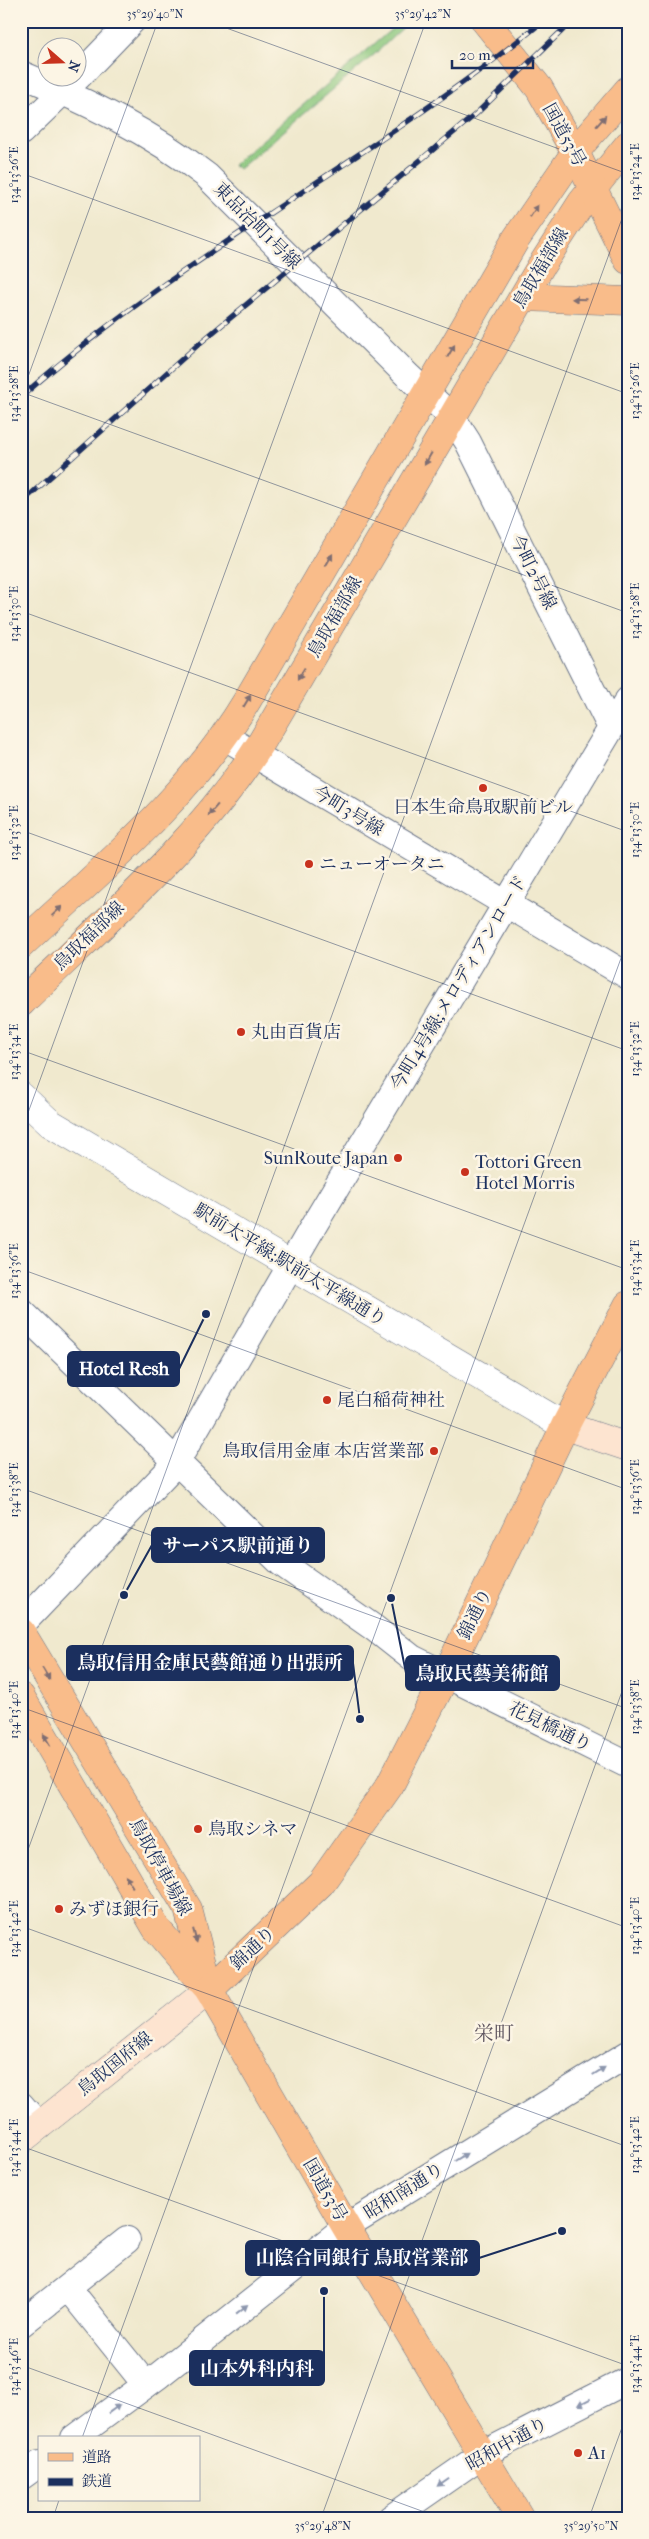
<svg xmlns="http://www.w3.org/2000/svg" width="649" height="2539" font-family="'IM FELL French Canon','Noto Serif JP',serif">
  <style>
    .green { fill: #89c67c; stroke: #527a6d }
    .lines { fill: none; stroke-linecap: round; stroke-linejoin: round }
    .minor-casing { stroke: #667085; stroke-width: 28 }
    .tertiary-casing { stroke: #667085; stroke-width: 29 }
    .secondary-casing { stroke: #667085; stroke-width: 29 }
    .primary-casing { stroke: #667085; stroke-width: 29 }
    .trunk-casing { stroke: #667085; stroke-width: 29 }
    .minor { stroke: #fff; stroke-width: 26 }
    .tertiary { stroke: #fff; stroke-width: 28 }
    .secondary { stroke: #fde4d0; stroke-width: 28 }
    .primary { stroke: #f9bc8a; stroke-width: 28 }
    .trunk { stroke: #f9bc8a; stroke-width: 28 }
    .rail-casing { stroke: #1b2f5e; stroke-width: 5.5 }
    .rail { stroke: #fcf5e5; stroke-width: 4; stroke-dasharray: 11; stroke-linecap: butt }
    .oneway { fill: #7f6e72 }
    .oneway2 { fill: #8d97ae }
    .ticks { fill: none; stroke: #1b2f5e; stroke-width: 1; stroke-opacity: 0.45 }
    .poi-dot { fill: #c8321e; stroke: #fcf5e5; stroke-width: 2 }
    .labels { text-anchor: middle; dominant-baseline: central; stroke-width: 5; stroke-linejoin: round; paint-order: stroke }
    .street-label { font-size: 18px; fill: #1b2f5e; stroke: #fcf5e5 }
    .poi-label { font-size: 18px; fill: #1b2f5e; stroke: #fcf5e5; text-anchor: start }
    .quarter-label { font-size: 20px; fill: #615862; stroke: #fcf5e5 }
    .leader { fill: none; stroke: #1b2f5e; stroke-width: 2 }
    .callout-dot { fill: #1b2f5e; stroke: #fcf5e5; stroke-width: 2 }
    .callout { fill: #1b2f5e; stroke: #1b2f5e; stroke-width: 2 }
    .callout-label { font-size: 19px; text-anchor: middle; font-weight: bold; fill: #fff }
    .neatline { fill: none; stroke: #1b2f5e; stroke-width: 2 }
    .ticks-label { font-size: 12px; text-anchor: middle; fill: #1b2f5e }
  </style>
  <rect width="100%" height="100%" fill="#fcf5e5"/>
  <filter id="ink" filterUnits="userSpaceOnUse"><feTurbulence type="fractalNoise" baseFrequency=".02" numOctaves="2"/><feDisplacementMap in="SourceGraphic" scale="10" xChannelSelector="R" yChannelSelector="G"/><feConvolveMatrix kernelMatrix="1 2 1 2 8 2 1 2 1" color-interpolation-filters="sRGB"/></filter>
  <filter id="wash" filterUnits="userSpaceOnUse"><feTurbulence type="fractalNoise" baseFrequency=".0096" numOctaves="4" result="noise"/><feDisplacementMap in="SourceGraphic" scale="20" xChannelSelector="R" yChannelSelector="G"/><feGaussianBlur stdDeviation="1.12" result="paint"/><feColorMatrix in="noise" values="0 0 0 0 0 0 0 0 0 0 0 0 0 0 0 0 0 1.4 0 .05"/><feComposite in="paint" operator="in"/></filter>
  <g filter="url(#wash)">
    <rect width="100%" height="100%" fill="#f0e9ce"/>
    <path class="green" d="M 401,21 L 410,21 L 375,54 L 239,169 L 233,165 Z"/>
  </g>
  <g filter="url(#ink)">
    <g class="lines">
      <defs>
        <path id="minor" d="M 21,74 C 86,101 151,132 207,176 L 407,375 L 452,417 L 468,442 L 611,728
          M 78,77 L 132,21
          M 21,132 L 77,78
          M 225,737 L 628,976
          M 21,1311 L 281,1563 L 374,1628 L 412,1658 L 628,1765
          M 21,1625 L 176,1463 L 314,1225 L 628,700
          M 21,2105 L 39,2126
          M 68,2288 L 146,2385
          M 21,2324 L 127,2240
          M 74,2438 L 158,2376 L 346,2227 L 628,2054
          M 21,2477 L 39,2464
          M 391,2518 L 483,2454 L 628,2380"/>
        <path id="tertiary" d="M 21,1096 L 50,1123 L 565,1426"/>
        <path id="secondary" d="M 565,1426 L 628,1447
          M 21,2140 L 209,1990"/>
        <path id="primary" d="M 523,297 L 628,301
          M 21,945 C 104,867 189,798 248,699 L 516,239 L 579,147 L 628,90
          M 21,1003 C 105,921 198,843 261,743 L 541,266 L 582,202 L 628,145
          M 21,1632 L 188,1909 L 209,1990
          M 21,1697 L 156,1928 L 205,1985"/>
        <path id="trunk" d="M 485,21 L 539,88 L 575,152 L 628,260
          M 520,2518 L 346,2227 L 209,1990 L 321,1883 L 390,1785 L 446,1675 L 565,1426 L 628,1305"/>
      </defs>
      <use href="#minor" class="minor-casing"/>
      <use href="#tertiary" class="tertiary-casing"/>
      <use href="#secondary" class="secondary-casing"/>
      <use href="#primary" class="primary-casing"/>
      <use href="#trunk" class="trunk-casing"/>
      <use href="#minor" class="minor"/>
      <use href="#tertiary" class="tertiary"/>
      <use href="#secondary" class="secondary"/>
      <use href="#primary" class="primary"/>
      <use href="#trunk" class="trunk"/>
      <defs>
        <path id="rail" d="M 21,397 C 182,254 377,157 543,21
          M 21,503 L 200,343 L 476,114 L 572,21"/>
      </defs>
      <use href="#rail" class="rail-casing"/>
      <use href="#rail" class="rail"/>
    </g>
    <defs><path id="oneway-solid" d="M-6-.8H1V-3.2L6.5 0L1 3.2V.8H-6Z" transform="scale(1.25)"/></defs>
    <g class="oneway">
      <use href="#oneway-solid" transform="translate(601 121) rotate(-49)"/>
      <use href="#oneway-solid" transform="translate(534 211) rotate(-57)"/>
      <use href="#oneway-solid" transform="translate(579 299) rotate(-178)"/>
      <use href="#oneway-solid" transform="translate(451 351) rotate(-60)"/>
      <use href="#oneway-solid" transform="translate(428 459) rotate(120)"/>
      <use href="#oneway-solid" transform="translate(329 560) rotate(-60)"/>
      <use href="#oneway-solid" transform="translate(301 674) rotate(120)"/>
      <use href="#oneway-solid" transform="translate(247 701) rotate(-59)"/>
      <use href="#oneway-solid" transform="translate(213 810) rotate(131)"/>
      <use href="#oneway-solid" transform="translate(57 911) rotate(-43)"/>
      <use href="#oneway-solid" transform="translate(46 1674) rotate(59)"/>
      <use href="#oneway-solid" transform="translate(47 1740) rotate(-120)"/>
      <use href="#oneway-solid" transform="translate(129 1881) rotate(-120)"/>
      <use href="#oneway-solid" transform="translate(195 1936) rotate(75)"/>
    </g>
    <g class="oneway2">
      <use href="#oneway-solid" transform="translate(599 2071) rotate(-32)"/>
      <use href="#oneway-solid" transform="translate(461 2157) rotate(-32)"/>
      <use href="#oneway-solid" transform="translate(242 2309) rotate(-38)"/>
      <use href="#oneway-solid" transform="translate(584 2402) rotate(153)"/>
      <use href="#oneway-solid" transform="translate(114 2409) rotate(-36)"/>
      <use href="#oneway-solid" transform="translate(443 2482) rotate(145)"/>
    </g>
  </g>
  <path class="ticks" d="M 207,21 L 628,174M 21,173 L 628,394M 21,392 L 628,613M 21,396 L 158,21M 21,611 L 628,832M 21,830 L 628,1051M 21,1050 L 628,1270M 21,1132 L 426,21M 21,1269 L 628,1490M 21,1488 L 628,1709M 21,1707 L 628,1928M 21,1869 L 628,202M 21,1926 L 628,2147M 21,2146 L 628,2366M 21,2365 L 441,2518M 82,2438 L 628,939M 53,2518 L 59,2500M 321,2518 L 628,1675M 589,2518 L 628,2411"/>
  <g class="poi-dot">
    <circle cx="483" cy="788" r="5"/>
    <circle cx="309" cy="864" r="5"/>
    <circle cx="241" cy="1032" r="5"/>
    <circle cx="398" cy="1158" r="5"/>
    <circle cx="465" cy="1172" r="5"/>
    <circle cx="327" cy="1400" r="5"/>
    <circle cx="434" cy="1451" r="5"/>
    <circle cx="198" cy="1829" r="5"/>
    <circle cx="59" cy="1909" r="5"/>
    <circle cx="578" cy="2453" r="5"/>
  </g>
  <g class="labels">
    <g class="street-label">
      <text transform="translate(564 135) rotate(61)">国道53号</text>
      <text transform="translate(257 226) rotate(45)">東品治町1号線</text>
      <text transform="translate(541 268) rotate(-59)">鳥取福部線</text>
      <text transform="translate(533 572) rotate(63)">今町2号線</text>
      <text transform="translate(335 617) rotate(-60)">鳥取福部線</text>
      <text transform="translate(348 811) rotate(31)">今町3号線</text>
      <text transform="translate(89 936) rotate(-44)">鳥取福部線</text>
      <text transform="translate(459 983) rotate(-59)">今町4号線;メロディアンロード</text>
      <text transform="translate(290 1265) rotate(31)">駅前太平線;駅前太平線通り</text>
      <text transform="translate(475 1614) rotate(-64)">錦通り</text>
      <text transform="translate(550 1727) rotate(26)">花見橋通り</text>
      <text transform="translate(160 1867) rotate(61)">鳥取停車場線</text>
      <text transform="translate(253 1948) rotate(-43)">錦通り</text>
      <text transform="translate(115 2064) rotate(-39)">鳥取国府線</text>
      <text transform="translate(325 2190) rotate(60)">国道53号</text>
      <text transform="translate(404 2191) rotate(-32)">昭和南通り</text>
      <text transform="translate(507 2444) rotate(-29)">昭和中通り</text>
    </g>
    <g class="poi-label">
      <text x="483" y="807" text-anchor="middle">日本生命鳥取駅前ビル</text>
      <text x="319" y="864">ニューオータニ</text>
      <text x="251" y="1032">丸由百貨店</text>
      <text x="388" y="1158" text-anchor="end">SunRoute Japan</text>
      <text x="475" y="1162">Tottori Green<tspan x="475" dy="21">Hotel Morris</tspan></text>
      <text x="337" y="1400">尾白稲荷神社</text>
      <text x="424" y="1451" text-anchor="end">鳥取信用金庫 本店営業部</text>
      <text x="208" y="1829">鳥取シネマ</text>
      <text x="69" y="1909">みずほ銀行</text>
      <text x="588" y="2453">A1</text>
    </g>
    <g class="quarter-label">
      <text x="494" y="2033">栄町</text>
    </g>
  </g>
  <path class="leader" d="M206 1314L179 1369M124 1595L152 1545M360 1719L353 1663M391 1598L406 1673M562 2231L479 2258M324 2291L324 2368"/>
  <g class="callout-dot">
    <circle cx="206" cy="1314" r="5"/>
    <circle cx="124" cy="1595" r="5"/>
    <circle cx="360" cy="1719" r="5"/>
    <circle cx="391" cy="1598" r="5"/>
    <circle cx="562" cy="2231" r="5"/>
    <circle cx="324" cy="2291" r="5"/>
  </g>
  <g class="callout">
    <rect x="68" y="1352" width="111" height="34" rx="5"/>
    <rect x="152" y="1528" width="172" height="34" rx="5"/>
    <rect x="67" y="1646" width="286" height="34" rx="5"/>
    <rect x="406" y="1656" width="153" height="34" rx="5"/>
    <rect x="246" y="2241" width="233" height="34" rx="5"/>
    <rect x="190" y="2351" width="134" height="34" rx="5"/>
  </g>
  <g class="callout-label">
    <text x="124" y="1375">Hotel Resh</text>
    <text x="238" y="1552">サーパス駅前通り</text>
    <text x="210" y="1669">鳥取信用金庫民藝館通り出張所</text>
    <text x="482" y="1680">鳥取民藝美術館</text>
    <text x="362" y="2264">山陰合同銀行 鳥取営業部</text>
    <text x="257" y="2375">山本外科内科</text>
  </g>
  <rect width="649" height="2539" fill="none" stroke="#fcf5e5" stroke-width="55"/>
  <rect x="38" y="2436" width="162" height="65" fill="#fcf5e5" stroke="#a2a6af"/>
  <rect x="48" y="2453" width="25" height="8" fill="#f9bc8a" stroke="#a2a6af"/>
  <text x="82" y="2462" font-size="15" fill="#1b2f5e">道路</text>
  <rect x="48" y="2478" width="25" height="8" fill="#1b2f5e" stroke="#a2a6af"/>
  <text x="82" y="2486" font-size="15" fill="#1b2f5e">鉄道</text>
  <g transform="translate(62 62) rotate(110)"><circle r="24" fill="#fcf5e5" stroke="#a2a6af"/>
  <path d="M0-4L9 19L0 12L-9 19Z" fill="#c8321e"/>
  <text y="-8" font-size="14" font-weight="bold" text-anchor="middle" fill="#1b2f5e">N</text>
  </g>
  <path d="M452 60v8h81v-8" fill="none" stroke="#1b2f5e" stroke-width="2.5"/>
  <text x="459" y="60" font-size="15" fill="#1b2f5e" stroke="#fcf5e5" stroke-width="4" paint-order="stroke">20 m</text>
  <rect x="28" y="28" width="594" height="2484" class="neatline"/>
  <g class="ticks-label">
    <text x="155" y="18">35°29'40"N</text>
    <text x="423" y="18">35°29'42"N</text>
    <text transform="translate(635 172) rotate(-90)" y="4">134°13'24"E</text>
    <text transform="translate(14 175) rotate(-90)" y="4">134°13'26"E</text>
    <text transform="translate(635 391) rotate(-90)" y="4">134°13'26"E</text>
    <text transform="translate(14 394) rotate(-90)" y="4">134°13'28"E</text>
    <text transform="translate(635 611) rotate(-90)" y="4">134°13'28"E</text>
    <text transform="translate(14 614) rotate(-90)" y="4">134°13'30"E</text>
    <text transform="translate(635 830) rotate(-90)" y="4">134°13'30"E</text>
    <text transform="translate(14 833) rotate(-90)" y="4">134°13'32"E</text>
    <text transform="translate(635 1049) rotate(-90)" y="4">134°13'32"E</text>
    <text transform="translate(14 1052) rotate(-90)" y="4">134°13'34"E</text>
    <text transform="translate(635 1268) rotate(-90)" y="4">134°13'34"E</text>
    <text transform="translate(14 1271) rotate(-90)" y="4">134°13'36"E</text>
    <text transform="translate(635 1487) rotate(-90)" y="4">134°13'36"E</text>
    <text transform="translate(14 1490) rotate(-90)" y="4">134°13'38"E</text>
    <text transform="translate(635 1707) rotate(-90)" y="4">134°13'38"E</text>
    <text transform="translate(14 1710) rotate(-90)" y="4">134°13'40"E</text>
    <text transform="translate(635 1926) rotate(-90)" y="4">134°13'40"E</text>
    <text transform="translate(14 1929) rotate(-90)" y="4">134°13'42"E</text>
    <text transform="translate(635 2145) rotate(-90)" y="4">134°13'42"E</text>
    <text transform="translate(14 2148) rotate(-90)" y="4">134°13'44"E</text>
    <text transform="translate(635 2364) rotate(-90)" y="4">134°13'44"E</text>
    <text transform="translate(14 2367) rotate(-90)" y="4">134°13'46"E</text>
    <text x="323" y="2530">35°29'48"N</text>
    <text x="591" y="2530">35°29'50"N</text>
  </g>
</svg>
